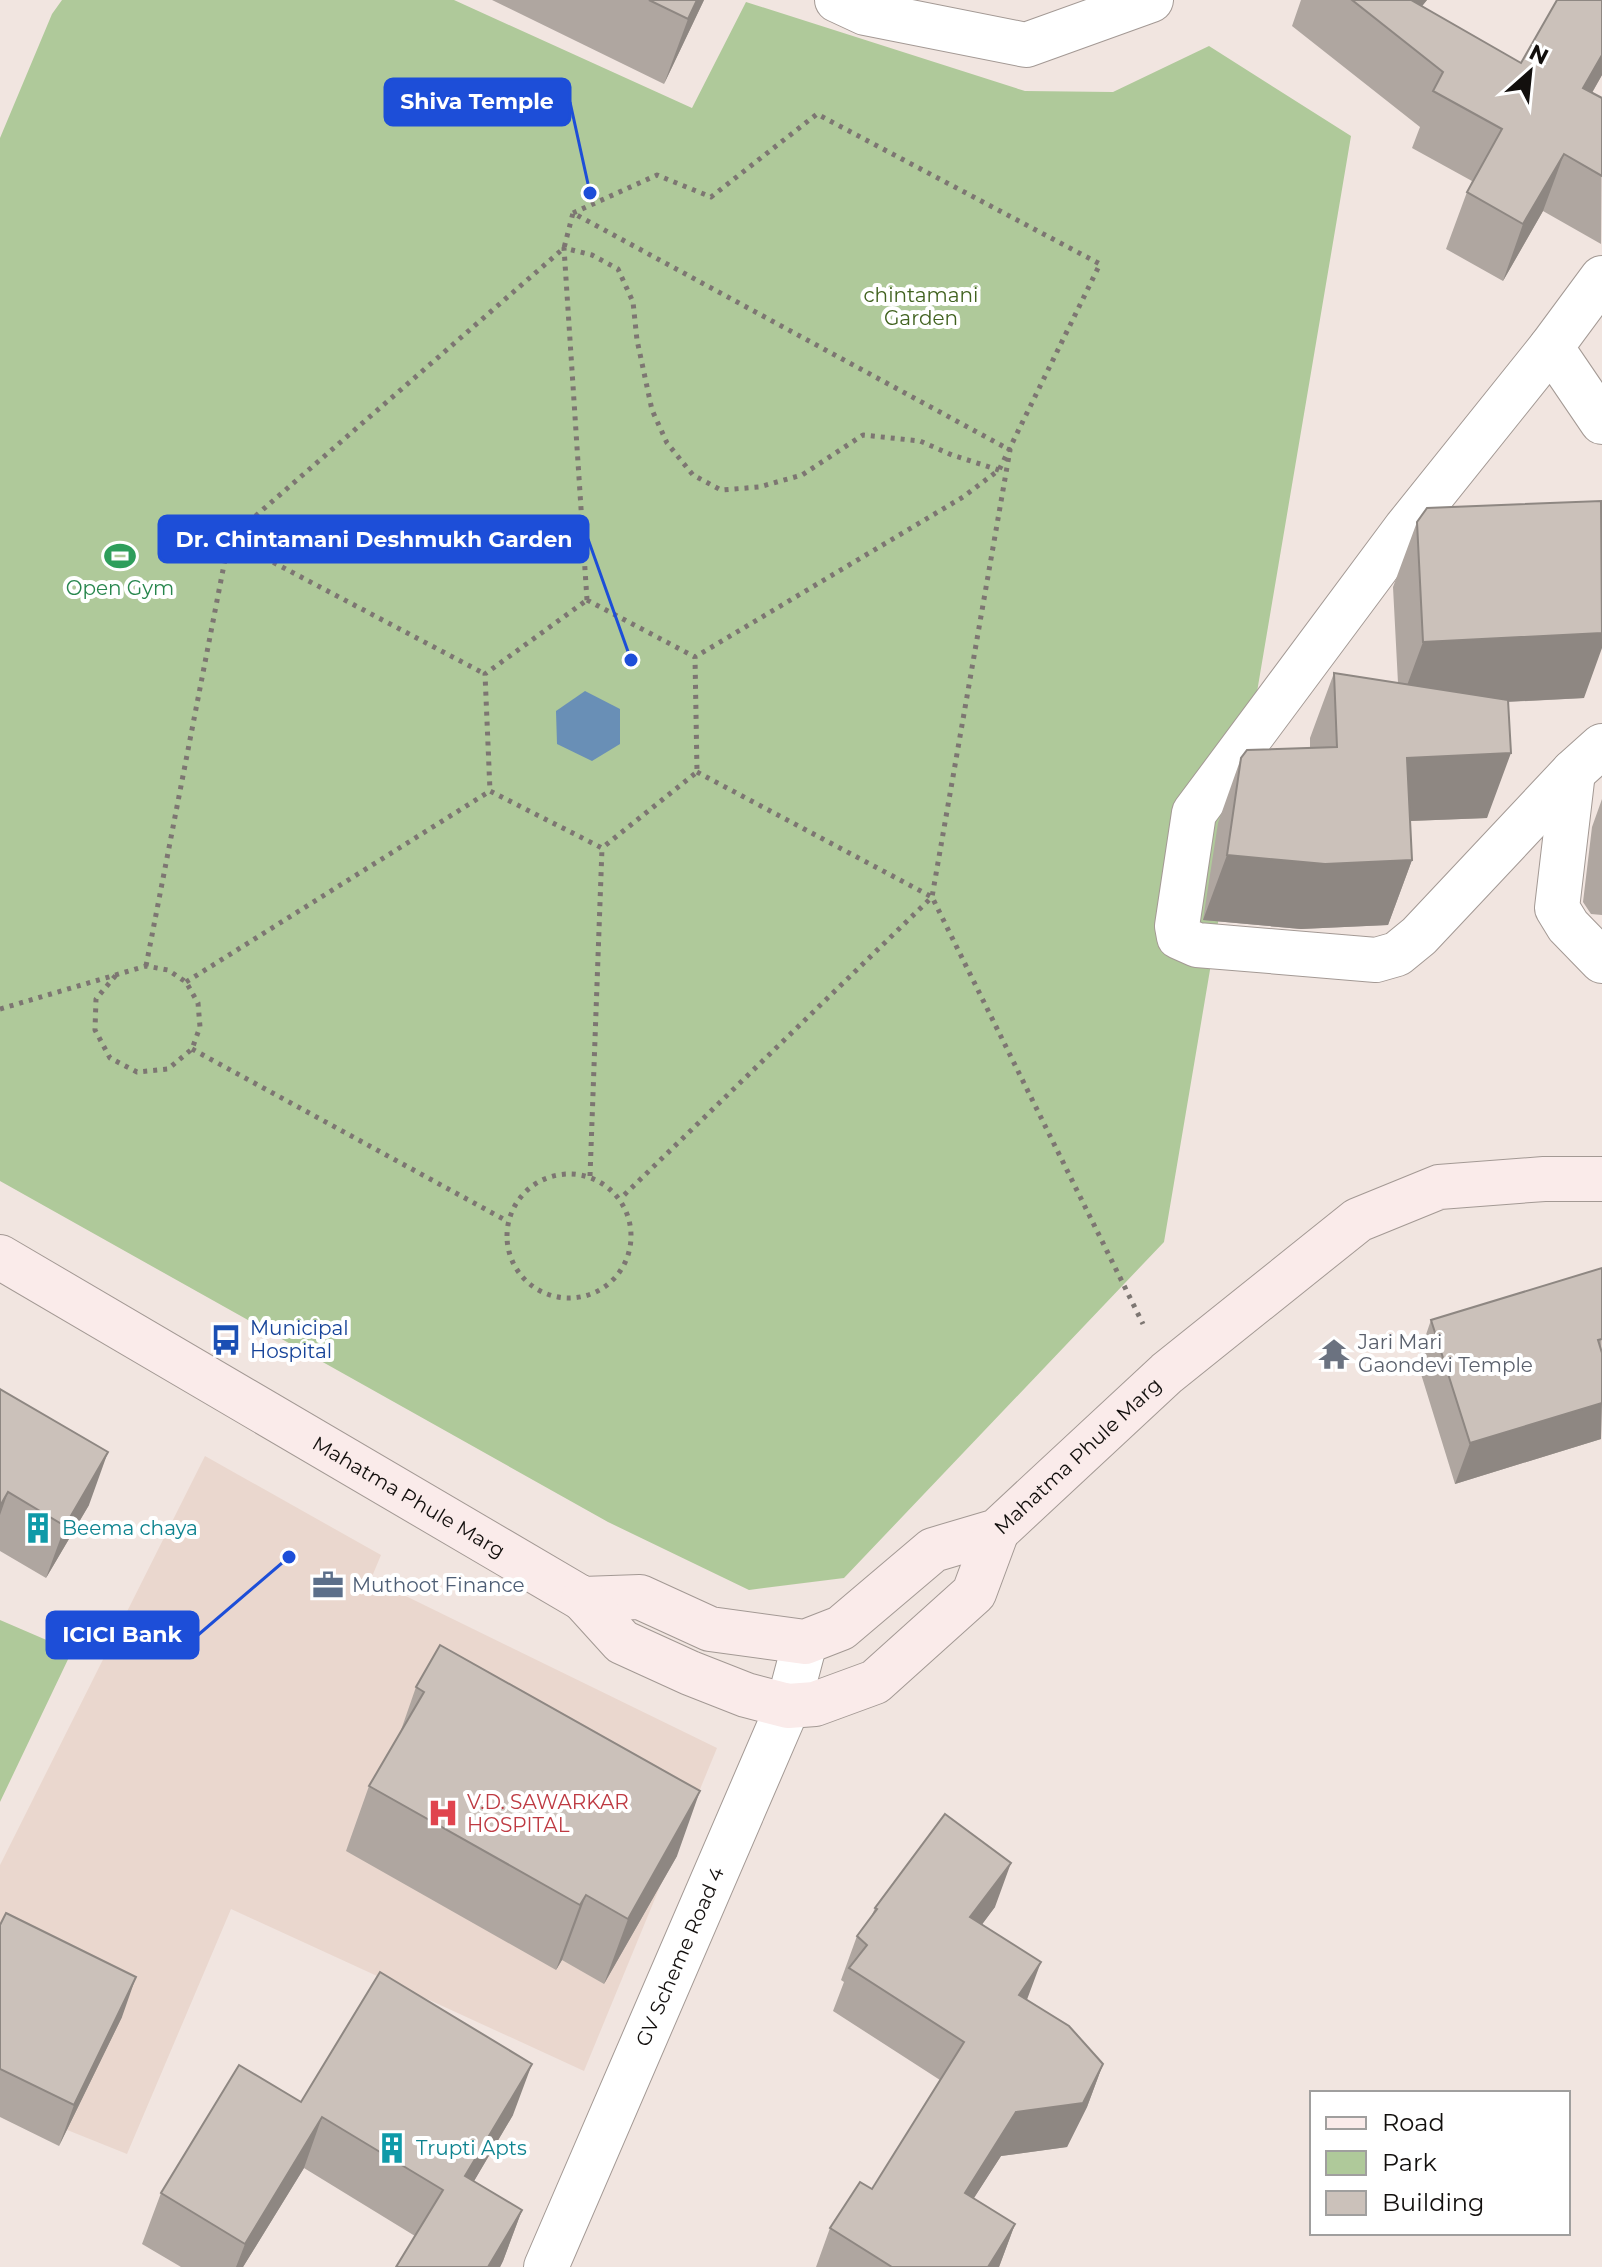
<svg xmlns="http://www.w3.org/2000/svg" width="1602" height="2267" font-family="Montserrat,sans-serif">
  <style>
    .built { fill: #ead7ce }
    .green { fill: #afc99a }
    .water { fill: #698fb6 }
    .lines { fill: none; stroke-linecap: round; stroke-linejoin: round }
    .street-casing { stroke: #a39994; stroke-width: 46 }
    .secondary-casing { stroke: #a39994; stroke-width: 46 }
    .path { stroke: #7d7672; stroke-width: 5; stroke-dasharray: 4 6; stroke-linecap: butt }
    .street { stroke: #fff; stroke-width: 44 }
    .secondary { stroke: #faebea; stroke-width: 44 }
    .wall { fill: #afa6a0 }
    .shaded-wall { fill: #8e8782 }
    .building { fill: #cbc1ba; stroke: #8e8782; stroke-width: 2 }
    .labels { text-anchor: middle; dominant-baseline: central; stroke-width: 8; stroke-linejoin: round; paint-order: stroke }
    .park-label { font-size: 20px; fill: #41621f; stroke: #fff }
    .leisure-label { font-size: 20px; fill: #27864d; stroke: #fff }
    .transit-label { font-size: 20px; fill: #164399; stroke: #fff; text-anchor: start }
    .worship-label { font-size: 20px; fill: #5b616d; stroke: #fff; text-anchor: start }
    .street-label { font-size: 20px; fill: #120f0d; stroke: #fff }
    .culture-label { font-size: 20px; fill: #0d838f; stroke: #fff; text-anchor: start }
    .service-label { font-size: 20px; fill: #4e5e75; stroke: #fff; text-anchor: start }
    .health-label { font-size: 20px; fill: #be3a42; stroke: #fff; text-anchor: start }
    .leader { fill: none; stroke: #1d4ed8; stroke-width: 3 }
    .callout-dot { fill: #1d4ed8; stroke: #fff; stroke-width: 3 }
    .callout { fill: #1d4ed8; stroke: #1d4ed8; stroke-width: 3 }
    .callout-label { font-size: 22px; text-anchor: middle; font-weight: bold; fill: #fff }
  </style>
  <rect width="100%" height="100%" fill="#f1e5e0"/>
  <path class="built" d="M 205,1456 L 381,1555 L 371,1579 L 717,1748 L 584,2071 L 231,1909 L 127,2154 L 0,2103 L 0,1865 Z"/>
  <path class="green" d="M 62,0 L 454,0 L 692,108 L 746,2 L 1025,91 L 1113,92 L 1209,46 L 1351,136 L 1164,1242 L 844,1578 L 749,1590 L 608,1522 L 0,1181 L 0,138 L 52,14 Z
    M 0,1620 L 72,1651 L 0,1802 Z"/>
  <path class="water" d="M 585,691 L 620,709 L 620,744 L 592,761 L 557,744 L 556,711 Z"/>
  <g class="lines">
    <defs>
      <g id="street">
        <path d="M 837,0 L 865,13 L 1026,45 L 1151,0"/>
        <path d="M 1602,278 L 1551,347 L 1602,422"/>
        <path d="M 1551,347 L 1406,528 L 1194,813 L 1177,926 L 1179,937 L 1197,945 L 1376,960 L 1397,954 L 1419,936 L 1573,772 L 1602,746"/>
        <path d="M 1573,772 L 1557,908 L 1568,926 L 1602,961"/>
        <path id="s1" d="M 546,2267 L 788,1706 L 805,1642"/>
      </g>
      <g id="secondary">
        <path id="s2" d="M 0,1257 L 583,1599 L 640,1597 L 710,1629 L 805,1642 L 841,1628 L 933,1550 L 997,1531 L 1167,1373 L 1358,1220 L 1439,1187 L 1544,1179 L 1602,1179"/>
        <path d="M 583,1599 L 622,1642 L 690,1673 L 746,1695 L 788,1706 L 815,1704 L 875,1682 L 974,1593 L 997,1531"/>
      </g>
    </defs>
    <use href="#street" class="street-casing"/>
    <use href="#secondary" class="secondary-casing"/>
    <path class="path" d="M 573,213 L 657,175 L 711,197 L 817,114 L 1100,264 L 999,470 L 963,497 L 695,657
      M 229,539 L 485,674
      M 587,600 L 564,248 L 592,255 L 618,269 L 633,302 L 637,340 L 652,410 L 667,443 L 693,475 L 721,490 L 759,487 L 802,475 L 863,435 L 920,441 L 952,455 L 999,470
      M 587,600 L 695,657 L 697,772 L 602,848 L 490,791 L 485,674 Z
      M 697,772 L 932,897 L 1143,1324
      M 146,966 L 229,539 L 564,248 L 573,213 L 1010,450 L 932,897 L 620,1199
      M 186,982 L 490,791
      M 0,1009 L 146,966 L 168,970 L 186,982 L 198,1003 L 200,1027 L 192,1049 L 168,1069 L 137,1072 L 110,1058 L 95,1030 L 96,999 L 116,975
      M 192,1049 L 507,1221
      M507 1236a62 62 0 1 1 124 0a62 62 0 1 1-124 0Z
      M 590,1176 L 602,848"/>
    <use href="#street" class="street"/>
    <use href="#secondary" class="secondary"/>
  </g>
  <path class="wall" d="M 492,0 L 704,0 L 664,84 Z
    M 1301,0 L 1427,0 L 1422,6 L 1521,63 L 1602,0 L 1602,75 L 1592,93 L 1602,98 L 1601,244 L 1543,211 L 1503,281 L 1446,249 L 1467,192 L 1472,181 L 1412,148 L 1420,127 L 1292,26 Z
    M 1417,522 L 1584,698 L 1508,702 L 1487,818 L 1410,821 L 1412,860 L 1388,925 L 1301,929 L 1203,920 L 1218,823 L 1241,758 L 1310,748 L 1310,738 L 1334,673 L 1398,683 L 1393,587 Z
    M 1602,799 L 1602,915 L 1591,914 L 1583,902 L 1592,827 Z
    M 1602,1268 L 1601,1439 L 1455,1484 L 1417,1361 L 1431,1320 Z
    M 0,1389 L 89,1505 L 46,1578 L 0,1551 Z
    M 416,1687 L 677,1856 L 604,1984 L 562,1960 L 556,1970 L 346,1851 L 369,1786 L 400,1733 Z
    M 995,1907 L 982,1924 L 1027,2000 L 1103,2064 L 1087,2107 L 1067,2147 L 1001,2156 L 973,2199 L 1015,2224 L 999,2267 L 816,2267 L 830,2228 L 872,2189 L 940,2080 L 833,2011 L 844,1982 L 841,1980 L 857,1936 L 871,1917 L 875,1908 Z
    M 0,1925 L 122,2017 L 59,2146 L 0,2117 Z
    M 301,2102 L 513,2115 L 474,2181 L 522,2210 L 503,2261 L 500,2267 L 396,2267 L 415,2236 L 304,2168 L 243,2267 L 181,2267 L 142,2244 L 161,2193 Z"/>
  <path class="shaded-wall" d="M 697,0 L 704,0 L 664,84 L 688,19 Z
    M 1403,0 L 1427,0 L 1398,36 Z
    M 1602,55 L 1602,75 L 1562,145 L 1583,88 Z
    M 1564,154 L 1543,211 L 1503,281 L 1523,224 Z
    M 1602,633 L 1602,648 L 1584,698 L 1399,707 L 1423,642 Z
    M 1511,753 L 1487,818 L 1383,822 L 1407,758 Z
    M 1227,855 L 1412,860 L 1388,925 L 1301,929 L 1203,920 Z
    M 1602,1403 L 1601,1439 L 1455,1484 L 1470,1443 Z
    M 108,1452 L 89,1505 L 46,1578 L 65,1526 Z
    M 8,1492 L 0,1515 L 0,1506 Z
    M 700,1791 L 677,1856 L 604,1984 L 628,1919 Z
    M 1011,1863 L 995,1907 L 955,1961 L 970,1917 Z
    M 586,1895 L 562,1960 L 556,1970 L 580,1905 Z
    M 1041,1962 L 1025,2005 L 1019,1995 Z
    M 136,1977 L 122,2017 L 59,2146 L 74,2105 Z
    M 532,2064 L 513,2115 L 447,2227 L 465,2176 Z
    M 1103,2064 L 1087,2107 L 1067,2147 L 1001,2156 L 949,2237 L 965,2193 L 1016,2112 Z
    M 322,2117 L 304,2168 L 243,2267 L 236,2267 L 245,2244 Z
    M 522,2210 L 503,2261 L 500,2267 L 488,2267 Z
    M 1015,2224 L 999,2267 L 988,2267 Z"/>
  <path class="building" d="M 649,0 L 697,0 L 688,19 Z
    M 1352,0 L 1411,0 L 1521,63 L 1557,0 L 1602,0 L 1602,55 L 1583,88 L 1602,98 L 1602,176 L 1564,154 L 1523,224 L 1467,192 L 1502,129 L 1433,91 L 1443,72 Z
    M 1601,501 L 1602,633 L 1423,642 L 1417,522 L 1427,508 Z
    M 1334,673 L 1508,700 L 1511,753 L 1407,758 L 1412,860 L 1325,864 L 1227,855 L 1241,758 L 1247,750 L 1337,747 Z
    M 1602,1268 L 1602,1339 L 1598,1340 L 1602,1353 L 1602,1403 L 1470,1443 L 1431,1320 Z
    M 0,1389 L 108,1452 L 65,1526 L 8,1492 L 0,1506 Z
    M 440,1645 L 700,1791 L 628,1919 L 586,1895 L 580,1905 L 369,1786 L 424,1692 L 416,1687 Z
    M 945,1814 L 1011,1863 L 970,1917 L 1041,1962 L 1019,1995 L 1069,2026 L 1103,2064 L 1083,2103 L 1016,2112 L 965,2193 L 1015,2224 L 988,2267 L 892,2267 L 830,2228 L 860,2182 L 872,2189 L 964,2042 L 849,1968 L 867,1945 L 857,1936 L 877,1909 L 875,1908 Z
    M 6,1913 L 136,1977 L 74,2105 L 0,2069 L 0,1925 Z
    M 380,1972 L 532,2064 L 465,2176 L 522,2210 L 488,2267 L 396,2267 L 443,2190 L 322,2117 L 245,2244 L 161,2193 L 239,2065 L 301,2102 Z"/>
  <defs>
    <symbol id="stadium-bare" viewBox="-9 -9 18 18"><path d="M0-5a6.5 5 0 1 0 0 10a6.5 5 0 1 0 0-10ZM-3.5-1.8h7v3.6h-7Z" fill="#2e9e5b" stroke="#fff" stroke-width="2.5" paint-order="stroke"/></symbol>
    <symbol id="bus-bare" viewBox="-9 -9 18 18"><path d="M-5-6H5V4H4V6H2V4H-2V6H-4V4H-5ZM-3.5-4V0h7V-4ZM-3.5 1.2v1.5H-2V1.2ZM2 1.2v1.5H3.5V1.2Z" fill="#1a4fb4" stroke="#fff" stroke-width="2.5" paint-order="stroke"/></symbol>
    <symbol id="temple-bare" viewBox="-9 -9 18 18"><path d="M0-6L5-2H3V0L6.5 2.5H4V6H1.5V3h-3V6H-4V2.5H-6.5L-3 0V-2H-5Z" fill="#6b7280" stroke="#fff" stroke-width="2.5" paint-order="stroke"/></symbol>
    <symbol id="building-bare" viewBox="-9 -9 18 18"><path d="M-4-6H4V6H1V3H-1V6H-4ZM-2.5-4.3h1.7v1.8h-1.7ZM.8-4.3h1.7v1.8H.8ZM-2.5-1h1.7V.8h-1.7ZM.8-1h1.7V.8H.8Z" fill="#0f9aa8" stroke="#fff" stroke-width="2.5" paint-order="stroke"/></symbol>
    <symbol id="office-bare" viewBox="-9 -9 18 18"><path d="M-6-3h4V-5.5h4V-3h4V5H-6ZM-1-4.5V-3h2v-1.5ZM-6 0V1H6V0Z" fill="#5c6f8a" stroke="#fff" stroke-width="2.5" paint-order="stroke"/></symbol>
    <symbol id="hospital-bare" viewBox="-9 -9 18 18"><path d="M-5-5h3v3.5h4V-5h3V5h-3V1.5h-4V5h-3Z" fill="#e0444e" stroke="#fff" stroke-width="2.5" paint-order="stroke"/></symbol>
  </defs>
  <g fill-rule="evenodd">
    <use href="#stadium-bare" x="98" y="534" width="44" height="44"/>
    <use href="#bus-bare" x="204" y="1318" width="44" height="44"/>
    <use href="#temple-bare" x="1312" y="1332" width="44" height="44"/>
    <use href="#building-bare" x="16" y="1506" width="44" height="44"/>
    <use href="#office-bare" x="306" y="1563" width="44" height="44"/>
    <use href="#hospital-bare" x="421" y="1791" width="44" height="44"/>
    <use href="#building-bare" x="370" y="2126" width="44" height="44"/>
  </g>
  <g class="labels">
    <g class="park-label">
      <text x="921" y="295">chintamani<tspan x="921" dy="23">Garden</tspan></text>
    </g>
    <g class="leisure-label">
      <text x="120" y="588">Open Gym</text>
    </g>
    <g class="transit-label">
      <text x="250" y="1328">Municipal<tspan x="250" dy="23">Hospital</tspan></text>
    </g>
    <g class="worship-label">
      <text x="1358" y="1342">Jari Mari<tspan x="1358" dy="23">Gaondevi Temple</tspan></text>
    </g>
    <g class="street-label">
      <text stroke="none"><textPath href="#s2" startOffset="1242">Mahatma Phule Marg</textPath></text>
      <text stroke="none"><textPath href="#s2" startOffset="474">Mahatma Phule Marg</textPath></text>
      <text stroke="none"><textPath href="#s1" startOffset="338">GV Scheme Road 4</textPath></text>
    </g>
    <g class="culture-label">
      <text x="62" y="1528">Beema chaya</text>
      <text x="416" y="2148">Trupti Apts</text>
    </g>
    <g class="service-label">
      <text x="352" y="1585">Muthoot Finance</text>
    </g>
    <g class="health-label">
      <text x="467" y="1802">V.D. SAWARKAR<tspan x="467" dy="23">HOSPITAL</tspan></text>
    </g>
  </g>
  <path class="leader" d="M590 193L570 102M631 660L588 539M289 1557L198 1635"/>
  <g class="callout-dot">
    <circle cx="590" cy="193" r="8"/>
    <circle cx="631" cy="660" r="8"/>
    <circle cx="289" cy="1557" r="8"/>
  </g>
  <g class="callout">
    <rect x="385" y="79" width="185" height="46" rx="8"/>
    <rect x="159" y="516" width="429" height="46" rx="8"/>
    <rect x="47" y="1612" width="151" height="46" rx="8"/>
  </g>
  <g class="callout-label">
    <text x="477" y="109">Shiva Temple</text>
    <text x="374" y="547">Dr. Chintamani Deshmukh Garden</text>
    <text x="122" y="1642">ICICI Bank</text>
  </g>
  <rect x="1310" y="2091" width="260" height="144" fill="#ffffff" stroke="#a09f9e" stroke-width="2"/>
  <rect x="1326" y="2117" width="40" height="12" fill="#faebea" stroke="#a09f9e" stroke-width="2"/>
  <text x="1382" y="2131" font-size="24" fill="#120f0d">Road</text>
  <rect x="1326" y="2151" width="40" height="24" fill="#afc99a" stroke="#a09f9e" stroke-width="2"/>
  <text x="1382" y="2171" font-size="24" fill="#120f0d">Park</text>
  <rect x="1326" y="2191" width="40" height="24" fill="#cbc1ba" stroke="#a09f9e" stroke-width="2"/>
  <text x="1382" y="2211" font-size="24" fill="#120f0d">Building</text>
  <g transform="translate(1530 72) rotate(27)" stroke="#ffffff" stroke-width="6" paint-order="stroke">
  <path d="M0-6L14 30L0 20L-14 30Z" fill="#120f0d"/>
  <text y="-12" font-size="22" font-weight="bold" text-anchor="middle" fill="#120f0d">N</text>
  </g>
</svg>
